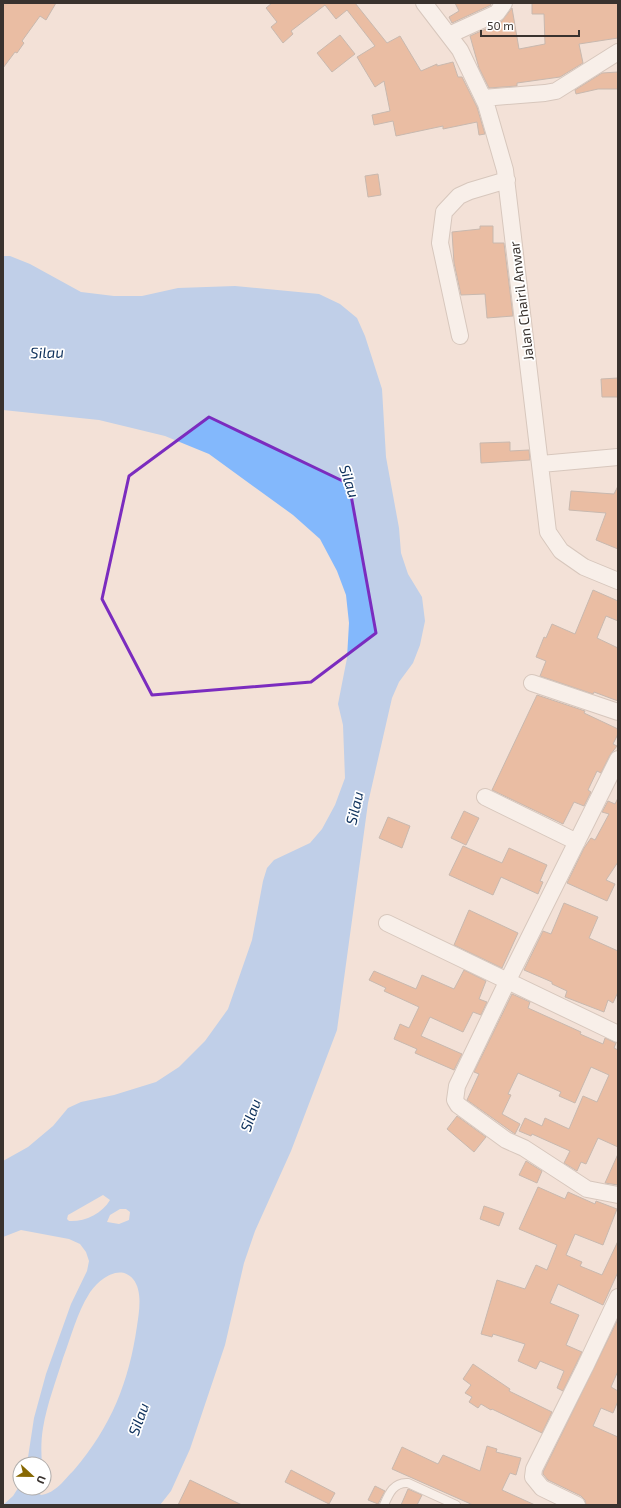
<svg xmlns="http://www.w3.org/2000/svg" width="621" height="1508" font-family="'Exo 2',sans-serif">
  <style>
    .water { fill: #83b8fc; fill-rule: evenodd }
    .building { fill: #df9064; stroke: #96867d }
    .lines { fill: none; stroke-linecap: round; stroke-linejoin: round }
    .lane-casing { stroke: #b7a69d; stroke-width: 10 }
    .street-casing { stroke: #b7a69d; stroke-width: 18 }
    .lane { stroke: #fff; stroke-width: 8 }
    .street { stroke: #fff; stroke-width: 16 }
    .marked { fill: none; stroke: #7b2cbf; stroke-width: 3; stroke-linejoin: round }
    .labels { text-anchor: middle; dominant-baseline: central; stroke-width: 3.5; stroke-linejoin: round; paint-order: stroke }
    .street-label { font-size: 14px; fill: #39322e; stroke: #fff }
    .water-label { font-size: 15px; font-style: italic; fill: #0e315c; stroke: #fff }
  </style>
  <rect width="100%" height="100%" fill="#f3e1d7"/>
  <path class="water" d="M 3,256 L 10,256 L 30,264 L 81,292 L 114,296 L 142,296 L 178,288 L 235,286 L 319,294 L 340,304 L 357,318 L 365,336 L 382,389 L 386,457 L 399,528 L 401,553 L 408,574 L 422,597 L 425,621 L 420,645 L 413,663 L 399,682 L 392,698 L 368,803 L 337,1030 L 291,1151 L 255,1231 L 244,1263 L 225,1345 L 190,1449 L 171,1491 L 160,1505 L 3,1505 L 13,1496 L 20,1485 L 20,1488 L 38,1488 L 38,1493 L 41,1495 C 56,1493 64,1480 74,1470 C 111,1427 129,1382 137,1326 C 139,1312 143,1291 133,1279 C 119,1263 98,1280 89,1294 C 77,1313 71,1337 63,1358 C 56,1381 47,1404 43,1428 C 41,1440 41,1452 42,1464 L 27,1464 L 34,1418 L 46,1374 L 71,1304 L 87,1271 L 89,1261 L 86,1252 L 80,1244 L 69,1239 L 21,1230 L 3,1237 L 3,1161 L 28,1147 L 53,1126 L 68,1108 L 81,1102 L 114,1095 L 156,1082 L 179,1067 L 205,1041 L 228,1009 L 252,940 L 263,881 L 267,868 L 274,860 L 310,843 L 322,829 L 335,805 L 345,778 L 343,725 L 338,704 L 347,658 L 349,623 L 346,595 L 337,571 L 320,539 L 293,515 L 209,454 L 165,436 L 99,420 L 3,410 ZM 103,1195 L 110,1200 C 102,1214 84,1222 69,1221 L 67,1219 L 68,1215 ZM 120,1209 L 126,1209 L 130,1212 L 129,1220 L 119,1224 L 107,1222 L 110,1215 Z"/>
  <path class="building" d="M 3,3 L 56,3 L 46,20 L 40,16 L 22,41 L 24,43 L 17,53 L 15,52 L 3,68 Z
    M 272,3 L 355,3 L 387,43 L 400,36 L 421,71 L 437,64 L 437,66 L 453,62 L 458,77 L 462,77 L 477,107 L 485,134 L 479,135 L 477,122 L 443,129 L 443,126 L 396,136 L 393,121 L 374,125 L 372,115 L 390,111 L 384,81 L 375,87 L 357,57 L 375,46 L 347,10 L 336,19 L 325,5 L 291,31 L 293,34 L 283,43 L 271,27 L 277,22 L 266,8 Z
    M 455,3 L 490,3 L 491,5 L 452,23 L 449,17 L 459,11 Z
    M 532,3 L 618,3 L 618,38 L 579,44 L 583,63 L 560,77 L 517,83 L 517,86 L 489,88 L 479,68 L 470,36 L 501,22 L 512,8 L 519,49 L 545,44 L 544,14 L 532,14 Z
    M 340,35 L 355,54 L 332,72 L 317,53 Z
    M 618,72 L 618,89 L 598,89 L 576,94 L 575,90 L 602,73 Z
    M 378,174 L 381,195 L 368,197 L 365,176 Z
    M 480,226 L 493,226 L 493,243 L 504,243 L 513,316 L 487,318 L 485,294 L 461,295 L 454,263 L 452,232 L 480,229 Z
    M 618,378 L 618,397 L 602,397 L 601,379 Z
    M 510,442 L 510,451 L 529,450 L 530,460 L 481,463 L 480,443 Z
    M 618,486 L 618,549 L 596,540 L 606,513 L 569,510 L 571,491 L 614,494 Z
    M 593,590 L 618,601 L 618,621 L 606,616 L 597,638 L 618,648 L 618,701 L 594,692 L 593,694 L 540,676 L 546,661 L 536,657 L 544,637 L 546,638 L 552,624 L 575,634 Z
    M 537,695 L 585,711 L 584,713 L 618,729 L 618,734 L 613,744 L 617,746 L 610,755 L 601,773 L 597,771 L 588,790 L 591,792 L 584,806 L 574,802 L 563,824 L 492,790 Z
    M 618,798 L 618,862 L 606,880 L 615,884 L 607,901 L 567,883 L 584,848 L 591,838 L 595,840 L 609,814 L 602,812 L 608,801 L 615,804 Z
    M 464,811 L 479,818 L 466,845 L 451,838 Z
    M 388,817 L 410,826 L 402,848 L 379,838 Z
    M 463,846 L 502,863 L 509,848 L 547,865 L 540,881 L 543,882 L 538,894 L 501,877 L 493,895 L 449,875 Z
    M 564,903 L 598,917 L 589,938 L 618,951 L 618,992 L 613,1003 L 608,1000 L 604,1012 L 565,997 L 567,991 L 552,984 L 552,982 L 524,970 L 543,931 L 551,934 Z
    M 469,910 L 518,933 L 502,968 L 454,945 Z
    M 464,970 L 486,981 L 479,999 L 487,1002 L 481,1015 L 473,1012 L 463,1032 L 430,1017 L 421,1036 L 462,1054 L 454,1070 L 415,1053 L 417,1049 L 394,1039 L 400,1024 L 409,1028 L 419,1007 L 384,991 L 386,988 L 369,980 L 374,971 L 416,989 L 422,975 L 454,989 Z
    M 512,994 L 530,1002 L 528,1008 L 581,1032 L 580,1034 L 603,1044 L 605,1038 L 616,1043 L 614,1048 L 618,1050 L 618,1147 L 598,1138 L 586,1164 L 581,1162 L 577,1171 L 564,1163 L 570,1151 L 532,1134 L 531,1136 L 519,1131 L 525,1118 L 542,1126 L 545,1118 L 569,1129 L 583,1096 L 597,1102 L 609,1075 L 591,1067 L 575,1103 L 559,1096 L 561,1092 L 518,1073 L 508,1094 L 511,1095 L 502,1114 L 520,1124 L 515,1134 L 467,1100 L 479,1074 L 474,1072 Z
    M 457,1116 L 486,1137 L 474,1152 L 447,1129 Z
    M 618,1154 L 618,1185 L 605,1183 Z
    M 526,1161 L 542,1171 L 537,1183 L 519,1175 Z
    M 538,1187 L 565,1199 L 568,1192 L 595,1204 L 596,1201 L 617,1209 L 603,1245 L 575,1234 L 566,1255 L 582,1262 L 580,1266 L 602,1275 L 618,1241 L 618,1272 L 603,1305 L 558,1284 L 550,1303 L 579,1315 L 566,1345 L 582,1352 L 563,1391 L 557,1388 L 564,1371 L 540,1361 L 536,1369 L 518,1361 L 525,1344 L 493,1334 L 492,1337 L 481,1334 L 497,1280 L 525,1289 L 536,1265 L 547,1270 L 557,1245 L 519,1229 Z
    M 484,1206 L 504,1213 L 499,1226 L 480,1219 Z
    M 618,1319 L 618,1371 L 611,1387 L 618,1391 L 618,1401 L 613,1413 L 601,1408 L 593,1426 L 618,1437 L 618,1505 L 586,1505 L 585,1500 L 581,1496 L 548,1480 L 543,1474 L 543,1472 Z
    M 473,1364 L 510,1389 L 509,1391 L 552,1412 L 542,1433 L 492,1409 L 491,1410 L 481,1404 L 478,1408 L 469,1402 L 472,1397 L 465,1393 L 471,1385 L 463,1379 Z
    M 487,1446 L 497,1449 L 496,1452 L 521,1458 L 516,1475 L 510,1473 L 502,1490 L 535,1505 L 473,1505 L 392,1469 L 402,1447 L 438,1464 L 443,1455 L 480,1471 Z
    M 291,1470 L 335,1493 L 329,1504 L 285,1482 Z
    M 190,1480 L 242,1505 L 178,1505 Z
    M 375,1486 L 385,1491 L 378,1504 L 368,1500 Z
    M 408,1489 L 422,1495 L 417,1505 L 401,1505 Z"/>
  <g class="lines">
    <defs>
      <path id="lane" d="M 384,1505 C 389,1493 394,1482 408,1483 L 456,1505"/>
      <path id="street" d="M 424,3 L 460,50 L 486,104 L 505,170 L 548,532 L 561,551 L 584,567 L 618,581
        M 449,35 L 497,13 L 504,3
        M 483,98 L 545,93 L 556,91 L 618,52
        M 460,336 L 440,243 L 444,212 L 459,196 L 470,191 L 507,180
        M 541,464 L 618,457
        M 532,683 L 618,712
        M 618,759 L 508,980 L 457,1086 L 455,1100 L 458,1105 L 506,1140 L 524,1148 L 587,1189 L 618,1195
        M 485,797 L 577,842
        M 387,923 L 618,1034
        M 577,1505 L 542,1488 L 533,1477 L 534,1469 L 585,1367 L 618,1297"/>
    </defs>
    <use href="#lane" class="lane-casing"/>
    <use href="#street" class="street-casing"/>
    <use href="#lane" class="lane"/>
    <use href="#street" class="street"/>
  </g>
  <path d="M0 0H621V1508H0ZM 209,417 L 349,484 L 376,633 L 311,682 L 152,695 L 102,599 L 129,476 Z" fill="#f3e1d7" fill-opacity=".55" fill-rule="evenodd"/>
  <path class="marked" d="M 209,417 L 349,484 L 376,633 L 311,682 L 152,695 L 102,599 L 129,476 Z"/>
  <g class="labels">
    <g class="street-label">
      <text transform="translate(521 301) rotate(-97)">Jalan Chairil Anwar</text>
    </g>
    <g class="water-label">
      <text transform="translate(47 352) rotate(-1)">Silau</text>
      <text transform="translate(350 481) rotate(72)">Silau</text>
      <text transform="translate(354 808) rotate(-77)">Silau</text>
      <text transform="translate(250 1115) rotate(-70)">Silau</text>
      <text transform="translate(138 1419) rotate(-70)">Silau</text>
    </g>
  </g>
  <rect width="621" height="1508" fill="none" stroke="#39322e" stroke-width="8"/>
  <g transform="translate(32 1476) rotate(112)"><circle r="19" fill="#ffffff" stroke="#b0adab"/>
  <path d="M0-3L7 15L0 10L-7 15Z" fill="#876803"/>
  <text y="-6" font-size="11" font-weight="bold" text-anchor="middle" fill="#39322e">U</text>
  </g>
  <path d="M481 30v6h98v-6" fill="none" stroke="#39322e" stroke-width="2"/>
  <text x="487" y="30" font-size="12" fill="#39322e" stroke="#ffffff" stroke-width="3" paint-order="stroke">50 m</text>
</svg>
